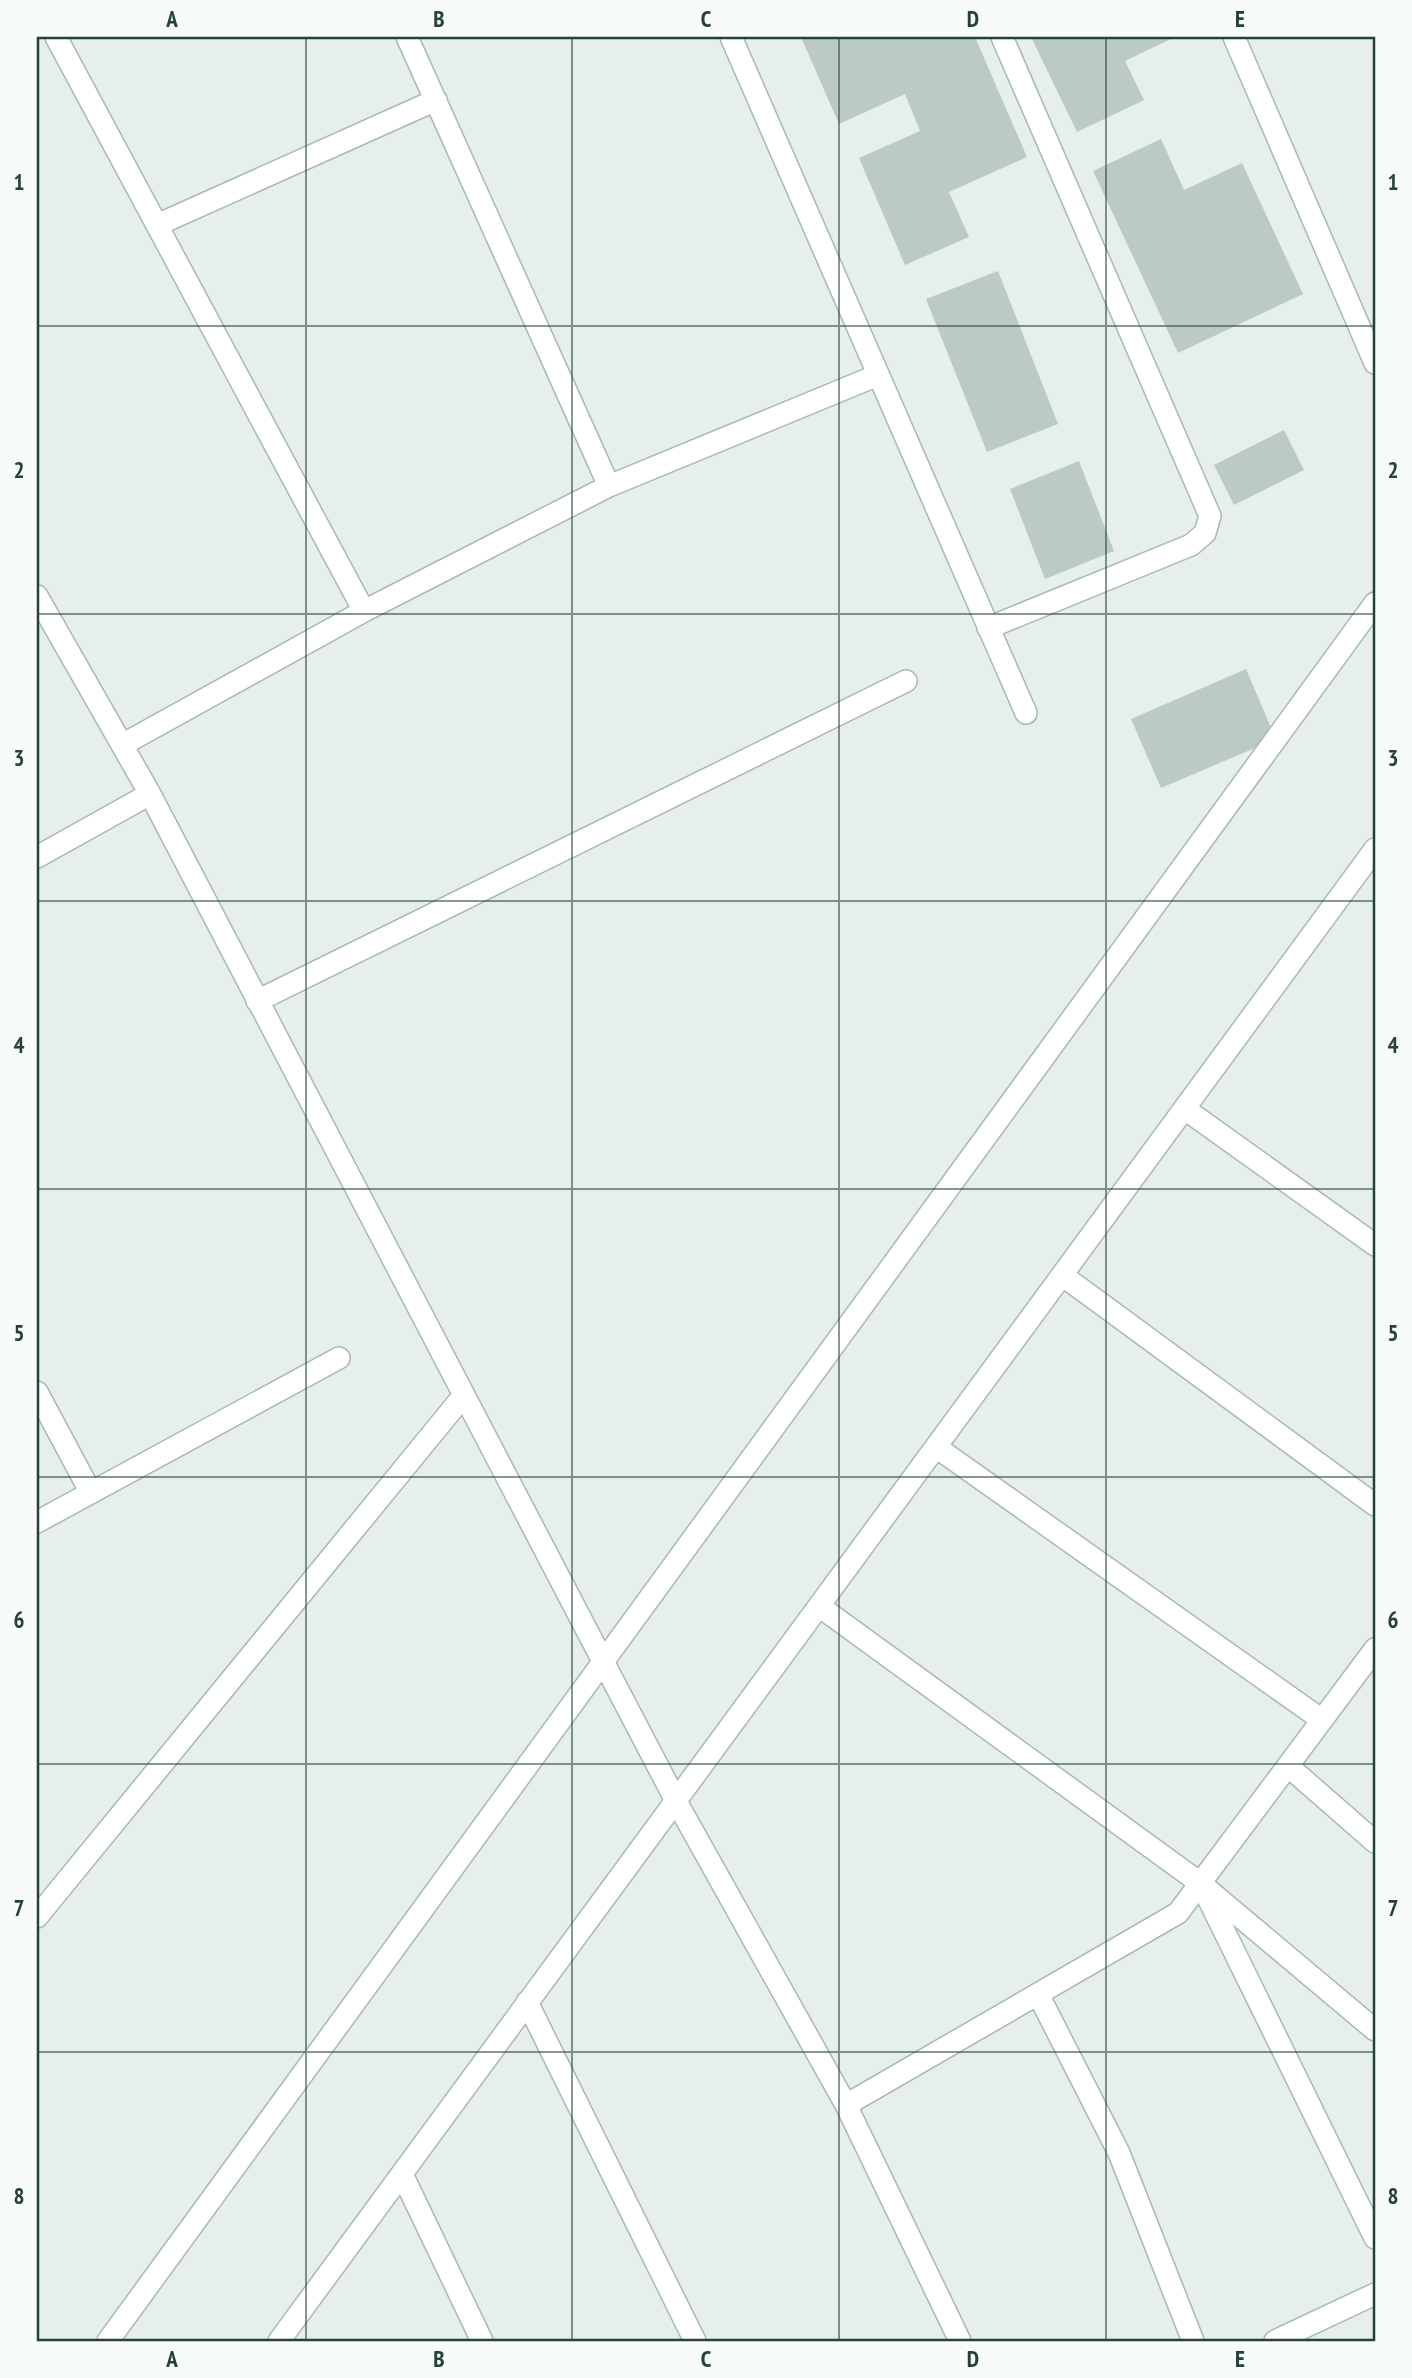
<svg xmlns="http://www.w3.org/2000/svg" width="1412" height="2378" font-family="'PT Sans Narrow',sans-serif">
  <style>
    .building { fill: #bbcac4 }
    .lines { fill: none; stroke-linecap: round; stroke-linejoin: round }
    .minor-casing { stroke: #a8b8b2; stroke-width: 24 }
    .minor { stroke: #fff; stroke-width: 21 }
    .grid { fill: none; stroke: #24423a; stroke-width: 2; stroke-opacity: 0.55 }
    .neatline { fill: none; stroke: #24423a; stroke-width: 2.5 }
    .grid-label { font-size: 23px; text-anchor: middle; font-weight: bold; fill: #24423a }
  </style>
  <rect width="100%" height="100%" fill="#e6efeb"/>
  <path class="building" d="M 801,37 L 975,37 L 1027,157 L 949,192 L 969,237 L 905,265 L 859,158 L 920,131 L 905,94 L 839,124 Z
    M 1031,37 L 1175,37 L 1125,61 L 1144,100 L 1077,132 Z
    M 1161,139 L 1184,190 L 1242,163 L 1303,294 L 1178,353 L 1093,171 Z
    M 998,271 L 1058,424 L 987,452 L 926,299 Z
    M 1284,430 L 1304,470 L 1234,505 L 1214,465 Z
    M 1079,461 L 1114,551 L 1045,579 L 1010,489 Z
    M 1246,669 L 1276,739 L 1161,788 L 1131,719 Z"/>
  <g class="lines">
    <defs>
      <path id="minor" d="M 56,37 L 364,611
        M 407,37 L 609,486
        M 731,37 L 1026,713
        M 1234,37 L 1375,363
        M 157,225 L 436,100
        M 37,596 L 150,794 L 676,1801 L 846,2105 L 960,2341
        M 988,628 L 1191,545 L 1205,533 L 1210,516 L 1002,37
        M 122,745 L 364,611 L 609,486 L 878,375
        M 37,857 L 150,794
        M 257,1001 L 906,681
        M 1185,1109 L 1375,1245
        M 1062,1275 L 1375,1505
        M 37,1392 L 91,1493
        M 936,1447 L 1322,1720
        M 37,1522 L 339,1358
        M 819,1606 L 1200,1883 L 1375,2030
        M 1288,1766 L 1375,1842
        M 1205,1892 L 1375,2238
        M 37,1917 L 464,1395
        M 1038,1994 L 1119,2153 L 1193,2341
        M 527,2002 L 695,2341
        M 846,2105 L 1178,1913 L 1375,1649
        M 402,2174 L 482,2341
        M 108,2341 L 1375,603
        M 279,2341 L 1375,849
        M 1275,2341 L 1375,2294"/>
    </defs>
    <use href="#minor" class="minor-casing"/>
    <use href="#minor" class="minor"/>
  </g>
  <path class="grid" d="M 306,37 L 306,2341M 572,37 L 572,2341M 839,37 L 839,2341M 1106,37 L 1106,2341M 37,326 L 1375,326M 37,614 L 1375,614M 37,901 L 1375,901M 37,1189 L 1375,1189M 37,1477 L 1375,1477M 37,1764 L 1375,1764M 37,2052 L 1375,2052"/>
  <rect width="1412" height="2378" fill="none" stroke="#f7fbf9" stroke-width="77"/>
  <rect x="38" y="38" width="1336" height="2302" class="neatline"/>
  <g class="grid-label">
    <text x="172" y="27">A</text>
    <text x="439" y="27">B</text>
    <text x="706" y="27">C</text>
    <text x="973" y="27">D</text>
    <text x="1240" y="27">E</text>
    <text x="19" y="190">1</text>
    <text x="1393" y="190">1</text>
    <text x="19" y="478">2</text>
    <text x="1393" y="478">2</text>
    <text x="19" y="766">3</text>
    <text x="1393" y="766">3</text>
    <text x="19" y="1053">4</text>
    <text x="1393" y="1053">4</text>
    <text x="19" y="1341">5</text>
    <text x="1393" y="1341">5</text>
    <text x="19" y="1628">6</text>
    <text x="1393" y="1628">6</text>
    <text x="19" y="1916">7</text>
    <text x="1393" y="1916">7</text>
    <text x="19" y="2204">8</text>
    <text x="1393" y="2204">8</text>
    <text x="172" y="2367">A</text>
    <text x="439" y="2367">B</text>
    <text x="706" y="2367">C</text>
    <text x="973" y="2367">D</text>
    <text x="1240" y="2367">E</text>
  </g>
</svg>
